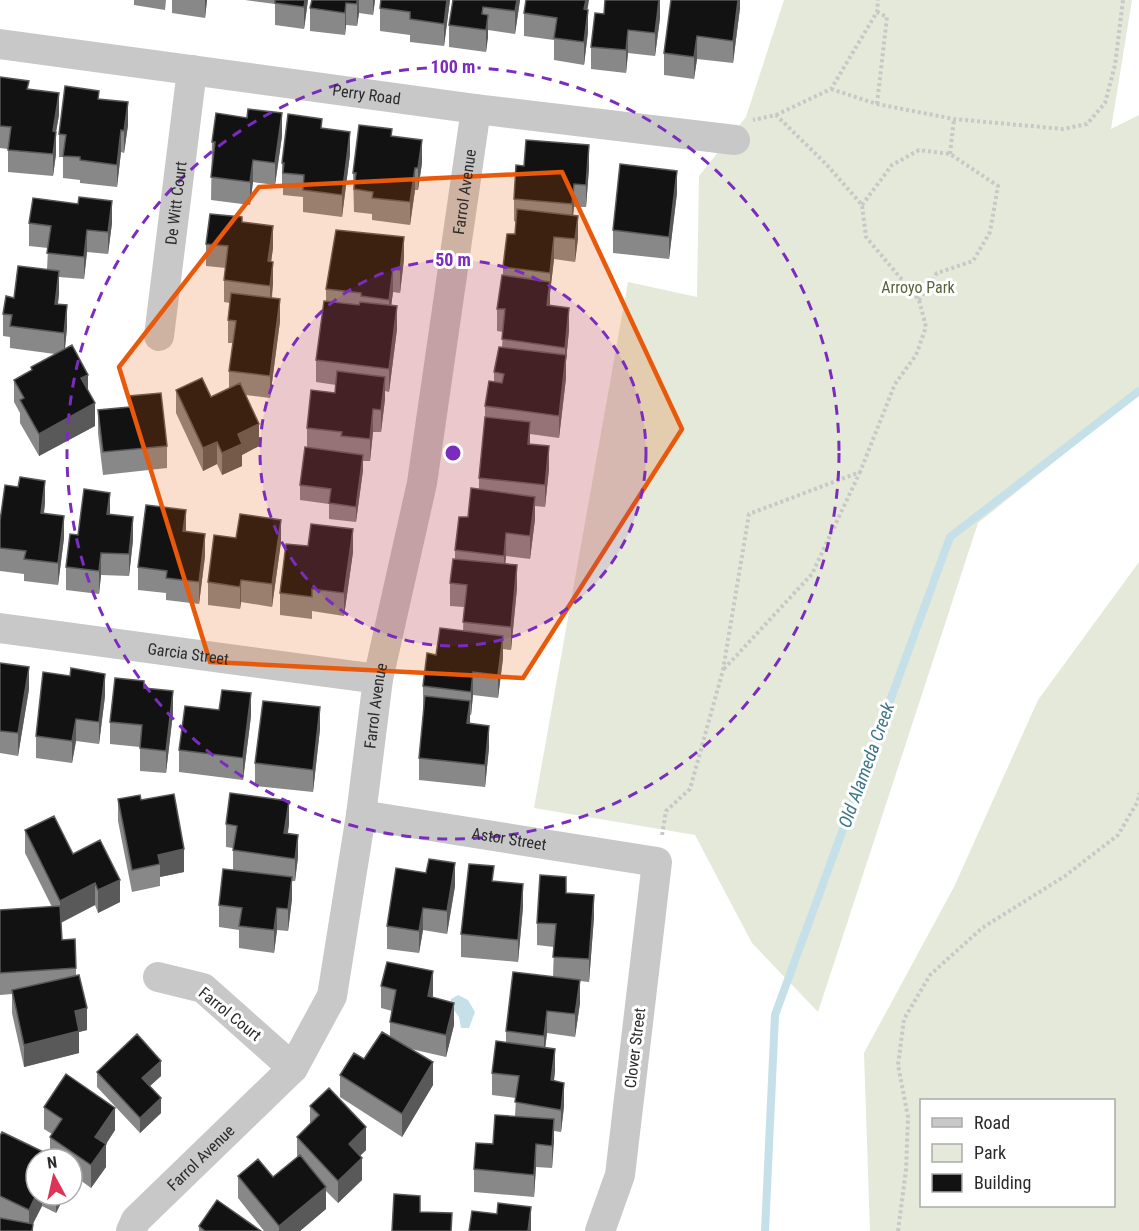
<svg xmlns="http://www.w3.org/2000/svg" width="1139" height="1231" font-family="'Roboto Condensed',sans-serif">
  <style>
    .green { fill: #e4e9d9; fill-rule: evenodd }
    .water { fill: #c5e0e9 }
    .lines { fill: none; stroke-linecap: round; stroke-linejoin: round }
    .stream { stroke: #c5e0e9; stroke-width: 8 }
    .path { stroke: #c8c8c8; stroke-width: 4; stroke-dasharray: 3 3; stroke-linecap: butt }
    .street { stroke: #c8c8c8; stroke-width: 30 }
    .wall { fill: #888 }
    .shaded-wall { fill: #595959 }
    .building { fill: #121212; stroke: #595959; stroke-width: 1.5 }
    .marked { fill: #e8590c; fill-opacity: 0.2; stroke: #e8590c; stroke-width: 4.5; stroke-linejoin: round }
    .ring { fill: none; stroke: #7b2cbf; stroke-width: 3; stroke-dasharray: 10 8 }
    .labels { text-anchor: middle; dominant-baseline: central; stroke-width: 6; stroke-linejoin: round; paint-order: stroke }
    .street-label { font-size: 16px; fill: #2b2b2b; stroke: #fff }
    .park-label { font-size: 16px; fill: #54653b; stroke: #fff }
    .water-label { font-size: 18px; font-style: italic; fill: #3e7789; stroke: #fff }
    .centre { fill: #7b2cbf; stroke: #fff; stroke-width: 3 }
    .ring-label { font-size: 18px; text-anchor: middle; font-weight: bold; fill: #7b2cbf; stroke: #fff; stroke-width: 6; stroke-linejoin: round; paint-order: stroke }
  </style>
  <rect width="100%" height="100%" fill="#fff"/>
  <path class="green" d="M 784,0 L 1132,0 L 1111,129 L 1139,115 L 1139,394 L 978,523 L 818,1012 L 752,943 L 695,835 L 534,808 L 628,282 L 697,297 L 699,176 L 746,117 Z
    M 1139,562 L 1139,1231 L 870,1231 L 864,1053 L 954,887 L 1038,700 ZM 922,1100 L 1114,1100 L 1114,1206 L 922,1206 Z"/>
  <path class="water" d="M 458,995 L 468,1000 L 475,1012 L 469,1028 L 461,1028 L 459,1017 L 451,1006 L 451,999 Z"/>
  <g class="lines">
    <path class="stream" d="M 765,1231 L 775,1015 L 950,537 L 1139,391"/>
    <path class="path" d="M 831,89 L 877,104 L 954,119 L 1063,129 L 1087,124 L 1105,103 L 1115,65 L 1123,0
      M 877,104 L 887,17 L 877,12
      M 776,115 L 831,89 L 877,12 L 878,0
      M 950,154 L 954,119
      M 862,205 L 892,165 L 919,150 L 950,154 L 998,186 L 990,232 L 973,261 L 937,273 L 919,300
      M 724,669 L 812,574 L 860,472
      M 662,835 L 666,811 L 690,789 L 723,670 L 749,514 L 860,472 L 895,384 L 916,355 L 926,327 L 919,300 L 866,237 L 862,205 L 827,165 L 776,115 L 753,120
      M 898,1231 L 906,1170 L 908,1117 L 898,1065 L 904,1019 L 930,975 L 982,928 L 1065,876 L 1118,835 L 1138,801 L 1139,793"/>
    <g class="street">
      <path id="s1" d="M 0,44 L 476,109 L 735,140"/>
      <path id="s2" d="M 159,336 L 192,70"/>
      <path id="s3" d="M 0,628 L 378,679"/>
      <path id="s4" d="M 361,815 L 657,862 L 620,1175 L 600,1231"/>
      <path d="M 158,977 L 203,988 L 293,1068"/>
      <path id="s5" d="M 131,1231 L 136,1220 L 293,1068 L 332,996 L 361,815 L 378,679 L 422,483 L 476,109"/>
    </g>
  </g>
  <path class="wall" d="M 134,0 L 166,0 L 165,10 L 134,5 Z
    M 172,0 L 207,0 L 205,18 L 172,13 Z
    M 245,0 L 308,0 L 304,29 L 275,25 L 275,4 Z
    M 312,0 L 375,0 L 373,15 L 359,13 L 357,26 L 346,25 L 345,35 L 310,31 L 310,8 Z
    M 381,0 L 450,0 L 444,46 L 410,42 L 410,35 L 380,31 L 380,8 Z
    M 453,0 L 520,0 L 515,34 L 488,30 L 486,52 L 449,47 L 449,25 Z
    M 660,0 L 660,18 L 655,56 L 628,53 L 626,73 L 591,69 L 591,47 L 604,14 Z
    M 740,0 L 740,8 L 733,63 L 697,59 L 694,79 L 664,75 L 664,53 Z
    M 587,10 L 588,32 L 584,65 L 554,60 L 554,40 L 524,36 L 524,13 Z
    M 0,77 L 29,89 L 59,115 L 56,132 L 56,154 L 53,176 L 8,172 L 8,149 L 0,148 Z
    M 99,99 L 128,125 L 124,153 L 121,152 L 117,187 L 80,183 L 80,180 L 63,178 L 63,157 L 59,157 L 59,134 Z
    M 322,128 L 350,154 L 342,217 L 303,212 L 303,197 L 283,195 L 283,186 L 282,186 L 282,163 Z
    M 282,136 L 275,185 L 253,182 L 250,205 L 211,200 L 212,142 Z
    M 392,136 L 422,163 L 418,190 L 415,190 L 410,225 L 372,220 L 372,214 L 354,212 L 353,173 Z
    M 589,168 L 586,207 L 574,207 L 573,215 L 578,238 L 575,262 L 554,259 L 550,293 L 550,306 L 569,330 L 566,361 L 566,378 L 559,438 L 530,434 L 530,444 L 549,469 L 545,507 L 535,506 L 535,519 L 530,559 L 506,556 L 505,564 L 517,588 L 511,650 L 503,649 L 503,658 L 498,698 L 473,695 L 471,715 L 470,715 L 470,724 L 489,748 L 485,787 L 419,780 L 419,758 L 424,709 L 423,709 L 423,686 L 436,655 L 463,631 L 464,607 L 450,606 L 450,583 L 455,559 L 455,550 L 479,489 L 479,478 L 485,417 L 485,406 L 494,382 L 494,372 L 502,347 L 503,332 L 497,331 L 497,309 L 503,275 L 503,267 L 515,234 L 516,222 L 514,221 L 514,199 Z
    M 677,193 L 669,259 L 613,253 L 613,230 Z
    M 242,222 L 273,248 L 271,262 L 273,284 L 272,298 L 280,321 L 270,398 L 246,395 L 259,446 L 242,455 L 242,466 L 222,475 L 217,464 L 203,471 L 176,413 L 176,390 L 211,397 L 229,388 L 229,371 L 233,343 L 228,343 L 228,320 L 230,303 L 224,302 L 224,280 L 226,268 L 206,266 L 206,244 Z
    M 29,223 L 112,223 L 108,254 L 87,252 L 84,279 L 59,277 L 59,294 L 58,304 L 67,328 L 65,349 L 88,391 L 95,426 L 39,456 L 20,423 L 20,413 L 14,402 L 14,380 L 31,371 L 31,367 L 55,354 L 10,348 L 10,337 L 3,336 L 3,314 L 47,270 L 48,248 L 29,246 Z
    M 404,259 L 400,293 L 393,292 L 391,306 L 397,329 L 389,392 L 385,391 L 385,399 L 381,432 L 373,432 L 370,461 L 363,461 L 363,470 L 356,522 L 329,519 L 329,504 L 300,500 L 300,485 L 307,447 L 307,428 L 335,393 L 336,385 L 316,382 L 316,360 L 326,301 L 326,289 Z
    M 129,396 L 167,446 L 167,468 L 103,475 L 98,433 L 98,410 L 129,407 Z
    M 45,503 L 44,513 L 64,538 L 58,585 L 24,581 L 24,574 L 0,571 L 0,521 Z
    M 110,514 L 133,540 L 129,576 L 101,575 L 99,594 L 66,590 L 66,567 Z
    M 186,531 L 205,556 L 199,604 L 166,600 L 166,593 L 138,590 L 138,567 Z
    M 236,538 L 281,542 L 272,607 L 241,602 L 240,609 L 208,605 L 208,582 Z
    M 353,552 L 344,616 L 312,611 L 312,619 L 280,615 L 280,593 Z
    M 0,663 L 29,689 L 18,756 L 0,753 Z
    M 144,688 L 173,713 L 166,773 L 140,771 L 140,747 L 110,744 L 110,722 Z
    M 105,696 L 99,744 L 76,741 L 72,763 L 36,758 L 36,736 Z
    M 251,716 L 243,780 L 179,772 L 179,750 Z
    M 320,729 L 313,792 L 255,786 L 255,763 Z
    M 118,799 L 141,800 L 184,872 L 160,877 L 160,886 L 132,892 L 118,821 Z
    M 226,824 L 289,824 L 288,833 L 298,857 L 295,881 L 292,881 L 292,899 L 288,931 L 277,930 L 274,953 L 239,948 L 239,930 L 219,927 L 219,905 L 233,870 L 233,848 L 226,847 Z
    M 25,830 L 73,854 L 120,902 L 98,913 L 95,905 L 61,923 L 62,940 L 76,968 L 76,976 L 87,1030 L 79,1032 L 79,1053 L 24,1067 L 12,1013 L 12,994 L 0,995 L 0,910 L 52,907 L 25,853 Z
    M 494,881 L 523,907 L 518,962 L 461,957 L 461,934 Z
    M 455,886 L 447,934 L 423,930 L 419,953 L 387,949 L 387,926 Z
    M 566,893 L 594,917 L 589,982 L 580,981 L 580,1003 L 575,1037 L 547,1033 L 545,1048 L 555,1071 L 554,1081 L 564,1106 L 561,1132 L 554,1131 L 552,1168 L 536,1167 L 534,1197 L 474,1192 L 474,1169 L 515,1116 L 516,1098 L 492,1095 L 492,1073 L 506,1042 L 506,1031 L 553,977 L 554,947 L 537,945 L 537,923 Z
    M 381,986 L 433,994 L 433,997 L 454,1025 L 446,1057 L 411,1049 L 433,1085 L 402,1137 L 340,1097 L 340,1075 L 364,1059 L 390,1037 L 390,1022 L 392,1011 L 381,1008 Z
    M 97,1072 L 161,1076 L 150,1086 L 161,1113 L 140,1133 L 97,1087 Z
    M 310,1106 L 366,1150 L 360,1156 L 362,1180 L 338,1203 L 326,1191 L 326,1209 L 300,1231 L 264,1231 L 238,1198 L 238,1176 L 273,1177 L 297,1157 L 297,1137 L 310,1124 Z
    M 44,1107 L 115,1130 L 106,1144 L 106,1167 L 91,1188 L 72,1174 L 72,1159 L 36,1159 L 36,1195 L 65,1195 L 56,1213 L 42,1206 L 33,1224 L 33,1231 L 0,1231 L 0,1136 L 50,1155 L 50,1137 L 52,1134 L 44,1129 Z
    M 199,1226 L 261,1231 L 199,1231 Z"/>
  <path class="shaded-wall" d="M 205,0 L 207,0 L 205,18 Z
    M 305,0 L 308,0 L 304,29 L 304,7 Z
    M 357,0 L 359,0 L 359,13 L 357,26 Z
    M 373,0 L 375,0 L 373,15 Z
    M 447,0 L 450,0 L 444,46 L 444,24 Z
    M 517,0 L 520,0 L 515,34 L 515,11 Z
    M 586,0 L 589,0 L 584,32 L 584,9 Z
    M 657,0 L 660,0 L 660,18 L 655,56 L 655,33 Z
    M 738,0 L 740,0 L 740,8 L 733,63 L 733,41 Z
    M 346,3 L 346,25 L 345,35 L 345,13 Z
    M 588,10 L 588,32 L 584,65 L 584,42 Z
    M 488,15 L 488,38 L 486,52 L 486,30 Z
    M 628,30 L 628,53 L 626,73 L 626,50 Z
    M 697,36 L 697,59 L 694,79 L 694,57 Z
    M 59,93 L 59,115 L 56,132 L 56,154 L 53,176 L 53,131 Z
    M 128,102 L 128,125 L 124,153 L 124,131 Z
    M 282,113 L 282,136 L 275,185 L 275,163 Z
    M 121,130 L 121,152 L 117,187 L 117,165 Z
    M 350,132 L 350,154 L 342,217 L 342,195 Z
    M 422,140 L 422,163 L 418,190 L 418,168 Z
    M 589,145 L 589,168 L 586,207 L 586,185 Z
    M 253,160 L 253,182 L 250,205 L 250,182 Z
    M 415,168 L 415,190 L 410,225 L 410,202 Z
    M 677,171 L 677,193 L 669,259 L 669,237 Z
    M 574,184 L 574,207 L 572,226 L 572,204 Z
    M 112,201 L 112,223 L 108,254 L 108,232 Z
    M 578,216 L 578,238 L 575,262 L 575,239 Z
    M 273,226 L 273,248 L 268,284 L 268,261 Z
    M 87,230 L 87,252 L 84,279 L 84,257 Z
    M 404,237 L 404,259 L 400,293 L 400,270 Z
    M 554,237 L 554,259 L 550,293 L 550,304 L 547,328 L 547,305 L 550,283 L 550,273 Z
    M 273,262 L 273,284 L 270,308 L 270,286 Z
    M 393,269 L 393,292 L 389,322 L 389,300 Z
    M 59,271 L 59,294 L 55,326 L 55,304 Z
    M 280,299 L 280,321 L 270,398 L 270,376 Z
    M 67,305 L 67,328 L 64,356 L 64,333 Z
    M 397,306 L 397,329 L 389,392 L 389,369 Z
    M 569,308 L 569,330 L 566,361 L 566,378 L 559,438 L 559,416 L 565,364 L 565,348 Z
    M 88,375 L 88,397 L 81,378 Z
    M 385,377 L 385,399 L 381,432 L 381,410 Z
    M 95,403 L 95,426 L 39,456 L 39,434 Z
    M 373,409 L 373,432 L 370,461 L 370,439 Z
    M 530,422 L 530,444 L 528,444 Z
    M 259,424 L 259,446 L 242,455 L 242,466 L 222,475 L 222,453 L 238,434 Z
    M 217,442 L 217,464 L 203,471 L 203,448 Z
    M 549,446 L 549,469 L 545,507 L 545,485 Z
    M 363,455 L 363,470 L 356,522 L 356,507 Z
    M 45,481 L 45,503 L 41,535 L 41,513 Z
    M 110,493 L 110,515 L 107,514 Z
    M 535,497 L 535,519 L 530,559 L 530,536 Z
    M 186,510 L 186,532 L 183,531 Z
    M 64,516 L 64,538 L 58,585 L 58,563 Z
    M 133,517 L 133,540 L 129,576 L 129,554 Z
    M 281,520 L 281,542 L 272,607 L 272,584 Z
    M 353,529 L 353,552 L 344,616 L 344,593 Z
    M 506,533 L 506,556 L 504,578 L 504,556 Z
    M 205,534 L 205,556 L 199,604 L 199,582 Z
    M 101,553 L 101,575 L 99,594 L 99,571 Z
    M 517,565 L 517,588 L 511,650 L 511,627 Z
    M 241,580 L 241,602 L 240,609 L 240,587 Z
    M 503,636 L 503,658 L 498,698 L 498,675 Z
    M 29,667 L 29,689 L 18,756 L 18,733 Z
    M 473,672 L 473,695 L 471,715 L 471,692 Z
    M 105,674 L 105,696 L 99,744 L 99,722 Z
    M 173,691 L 173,713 L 166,773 L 166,751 Z
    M 251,693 L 251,716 L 243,780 L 243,758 Z
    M 470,701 L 470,723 L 467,746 L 467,723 Z
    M 320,707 L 320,729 L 313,792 L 313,770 Z
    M 76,719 L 76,741 L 72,763 L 72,741 Z
    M 489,726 L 489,748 L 485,787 L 485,765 Z
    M 289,801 L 289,824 L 284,855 L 284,833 Z
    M 298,835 L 298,857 L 295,881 L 295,859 Z
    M 184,849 L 184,872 L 160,877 L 160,864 L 158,855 Z
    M 455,863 L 455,886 L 447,934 L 447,911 Z
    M 292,877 L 292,899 L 288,931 L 288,909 Z
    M 120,880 L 120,902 L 98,913 L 98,890 Z
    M 95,883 L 95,905 L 60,923 L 60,901 Z
    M 523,884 L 523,907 L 518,962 L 518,940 Z
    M 594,895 L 594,917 L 589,982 L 589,959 Z
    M 277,908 L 277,930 L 274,953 L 274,930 Z
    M 423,908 L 423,930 L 419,953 L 419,931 Z
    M 433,971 L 433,994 L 428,1018 L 428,996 Z
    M 580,980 L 580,1003 L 575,1037 L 575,1014 Z
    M 454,1003 L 454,1025 L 446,1057 L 446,1035 Z
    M 87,1008 L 87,1030 L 79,1032 L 79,1053 L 24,1067 L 24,1045 L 75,1011 Z
    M 547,1011 L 547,1033 L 544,1058 L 544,1036 Z
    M 555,1049 L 555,1071 L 551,1103 L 551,1080 Z
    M 161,1061 L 161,1076 L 142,1093 L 142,1078 Z
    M 433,1062 L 433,1085 L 402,1137 L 402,1114 Z
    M 564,1083 L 564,1106 L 561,1132 L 561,1110 Z
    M 161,1098 L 161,1113 L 140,1133 L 140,1118 Z
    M 115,1108 L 115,1130 L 106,1144 L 106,1167 L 91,1188 L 91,1165 L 95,1137 Z
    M 554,1119 L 554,1142 L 552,1168 L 552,1146 Z
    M 366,1127 L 366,1150 L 349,1166 L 349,1144 Z
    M 536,1144 L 536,1167 L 534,1197 L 534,1175 Z
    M 362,1158 L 362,1180 L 338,1203 L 338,1181 Z
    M 326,1187 L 326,1209 L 300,1231 L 279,1231 L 279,1226 Z
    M 36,1195 L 42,1195 L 42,1206 L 29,1231 L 29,1210 Z
    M 56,1195 L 65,1195 L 56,1213 Z
    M 531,1207 L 531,1231 L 528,1231 Z"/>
  <path class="building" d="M 275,0 L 305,0 L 304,7 L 275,3 Z
    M 312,0 L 357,0 L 357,4 L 346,3 L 345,13 L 310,8 Z
    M 381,0 L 447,0 L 444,24 L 410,19 L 410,12 L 380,8 Z
    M 453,0 L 517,0 L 515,11 L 483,7 L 482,14 L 488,15 L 486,30 L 449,25 Z
    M 526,0 L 586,0 L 584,9 L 588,10 L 584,42 L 554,38 L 557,18 L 524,13 Z
    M 605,0 L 659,0 L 655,33 L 628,30 L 626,50 L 591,47 L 595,13 L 604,14 Z
    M 671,0 L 738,0 L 733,41 L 697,36 L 694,57 L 664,53 Z
    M 0,77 L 29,81 L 27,89 L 59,93 L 53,131 L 56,132 L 53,154 L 8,150 L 11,127 L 0,126 Z
    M 65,86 L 99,91 L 98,99 L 128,102 L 124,131 L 121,130 L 117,165 L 80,160 L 80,157 L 63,156 L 66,135 L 59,134 Z
    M 248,109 L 282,113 L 275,163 L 253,160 L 250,182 L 211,177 L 215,142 L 212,142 L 216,113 L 247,118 Z
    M 288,114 L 322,119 L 321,128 L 350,132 L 342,195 L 303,190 L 304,175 L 283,173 L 284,163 L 282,163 Z
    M 359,125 L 392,129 L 391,136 L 422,140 L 418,168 L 415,168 L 410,202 L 372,198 L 373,192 L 354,189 L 356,173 L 353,173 Z
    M 526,140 L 589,145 L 586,185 L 574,184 L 572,204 L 514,199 L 516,165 L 524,166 Z
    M 620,164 L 677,171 L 669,237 L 613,230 Z
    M 79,197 L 112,201 L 108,232 L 87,230 L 84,257 L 47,253 L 51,226 L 29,223 L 33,198 L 78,204 Z
    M 517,209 L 578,216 L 575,239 L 554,237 L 550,273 L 503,267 L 507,234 L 515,234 Z
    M 210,214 L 242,217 L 242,222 L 273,226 L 268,261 L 273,262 L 270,286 L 224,280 L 228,246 L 206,244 Z
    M 336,230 L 404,237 L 400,270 L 393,269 L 389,300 L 361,296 L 361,293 L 326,289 Z
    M 18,266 L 59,271 L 55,304 L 67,305 L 64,333 L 10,326 L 12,315 L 3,314 L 6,296 L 14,298 Z
    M 502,275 L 550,282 L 547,305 L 569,308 L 565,348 L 502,339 L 505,309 L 497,309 Z
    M 231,293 L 280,299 L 270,376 L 229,371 L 236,321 L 228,320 Z
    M 324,301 L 359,305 L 360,302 L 397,306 L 389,369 L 316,360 Z
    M 72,345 L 88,375 L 81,378 L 95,403 L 39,434 L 20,400 L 24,398 L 14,380 L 32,370 L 31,367 Z
    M 499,347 L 566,355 L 559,416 L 485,406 L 489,381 L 502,383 L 504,374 L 494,372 Z
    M 337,371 L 385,377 L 381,410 L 373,409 L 370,439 L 341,436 L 342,432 L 307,428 L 311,390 L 335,393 Z
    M 202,378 L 211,397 L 240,383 L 259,424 L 238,434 L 242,444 L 222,453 L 217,442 L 203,448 L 176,390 Z
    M 161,393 L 167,446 L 103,452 L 98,410 L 130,407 L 129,396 Z
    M 485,417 L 530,422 L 528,444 L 549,446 L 545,485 L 479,478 Z
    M 305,447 L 363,455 L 356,507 L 329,503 L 331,489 L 300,485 Z
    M 20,477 L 45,481 L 41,513 L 64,516 L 58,563 L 24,559 L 26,551 L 0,548 L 0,521 L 5,485 L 18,487 Z
    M 471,488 L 535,497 L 530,536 L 506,533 L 504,556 L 455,550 L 459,517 L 468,517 Z
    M 84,489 L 110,493 L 107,514 L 133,517 L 129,554 L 101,553 L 99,571 L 66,567 L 70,534 L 78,535 Z
    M 146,505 L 186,510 L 183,531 L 205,534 L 199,582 L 166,578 L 167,571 L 138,567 Z
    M 240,514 L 281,520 L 272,584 L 241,580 L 240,587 L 208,582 L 214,535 L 236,538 Z
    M 311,524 L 353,529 L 344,593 L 312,589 L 312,597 L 280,593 L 286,544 L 308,546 Z
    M 453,559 L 517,565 L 511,627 L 463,622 L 467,585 L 450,583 Z
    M 440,628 L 503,636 L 498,675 L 473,672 L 471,692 L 423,686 L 427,653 L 436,655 Z
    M 0,663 L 29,667 L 18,733 L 0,731 Z
    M 71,668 L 105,674 L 99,722 L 76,719 L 72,741 L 36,736 L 43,672 L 70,676 Z
    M 115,678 L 144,681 L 144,688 L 173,691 L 166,751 L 140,748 L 142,725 L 110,722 Z
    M 222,690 L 251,693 L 243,758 L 179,750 L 185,706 L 219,710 Z
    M 425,696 L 470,701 L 467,723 L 489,726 L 485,765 L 419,758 Z
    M 263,701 L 320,707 L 313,770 L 255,763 Z
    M 230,793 L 289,801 L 284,833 L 298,835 L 295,859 L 233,850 L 237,826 L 226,824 Z
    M 174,794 L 184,849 L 158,855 L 160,864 L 132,870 L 118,799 L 140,795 L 141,800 Z
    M 54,816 L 73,854 L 100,840 L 120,880 L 98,890 L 95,883 L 60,901 L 25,830 Z
    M 429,859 L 455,863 L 447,911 L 423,908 L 419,931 L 387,926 L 396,868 L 426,873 Z
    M 469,864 L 494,866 L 492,881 L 523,884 L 518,940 L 461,934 Z
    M 223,869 L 292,877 L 288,909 L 277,908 L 274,930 L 239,926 L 242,908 L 219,905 Z
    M 540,875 L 566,877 L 566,893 L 594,895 L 589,959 L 553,957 L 556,924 L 537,923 Z
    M 60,906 L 62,940 L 75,939 L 76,968 L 0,973 L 0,910 Z
    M 387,962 L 433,971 L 428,996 L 454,1003 L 446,1035 L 390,1022 L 396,990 L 381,986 Z
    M 513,972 L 580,980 L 575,1014 L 547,1011 L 544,1036 L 506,1031 Z
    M 79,975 L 87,1008 L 75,1011 L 79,1031 L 24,1045 L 12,990 Z
    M 382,1032 L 433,1062 L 402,1114 L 340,1075 L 354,1053 L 364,1059 Z
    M 137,1034 L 161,1061 L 142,1078 L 161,1098 L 140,1118 L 97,1072 Z
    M 496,1041 L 555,1049 L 551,1080 L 564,1083 L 561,1110 L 515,1102 L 519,1076 L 492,1073 Z
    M 66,1074 L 115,1108 L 95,1137 L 106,1144 L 91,1165 L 50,1137 L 62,1119 L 44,1107 Z
    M 329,1088 L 366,1127 L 349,1144 L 362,1158 L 338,1181 L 297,1137 L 319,1115 L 310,1106 Z
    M 495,1115 L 554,1119 L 552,1146 L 536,1144 L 534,1175 L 474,1169 L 476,1143 L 493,1144 Z
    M 2,1132 L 58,1159 L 36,1159 L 36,1195 L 29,1210 L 0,1196 L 0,1136 Z
    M 300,1155 L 326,1187 L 279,1226 L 238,1176 L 258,1159 L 273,1177 Z
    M 394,1194 L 420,1196 L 420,1212 L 452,1213 L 451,1231 L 392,1231 Z
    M 217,1200 L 261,1231 L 205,1231 L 199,1226 Z
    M 498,1203 L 531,1207 L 528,1231 L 469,1231 L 472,1211 L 497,1214 Z
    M 0,1218 L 33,1224 L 32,1231 L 0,1231 Z"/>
  <path class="marked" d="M 562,172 L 682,429 L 523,678 L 210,662 L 119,367 L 259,187 Z"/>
  <circle cx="453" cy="453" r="193" fill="#7b2cbf" fill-opacity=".12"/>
  <g class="ring">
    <circle cx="453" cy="453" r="193"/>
    <circle cx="453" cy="453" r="386"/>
  </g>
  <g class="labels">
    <g class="street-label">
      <text stroke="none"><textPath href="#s1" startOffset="370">Perry Road</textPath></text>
      <text stroke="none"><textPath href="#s5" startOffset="1128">Farrol Avenue</textPath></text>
      <text stroke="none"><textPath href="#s2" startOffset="134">De Witt Court</textPath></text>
      <text stroke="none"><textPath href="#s3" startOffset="190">Garcia Street</textPath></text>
      <text stroke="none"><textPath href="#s5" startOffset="606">Farrol Avenue</textPath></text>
      <text stroke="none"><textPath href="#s4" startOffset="150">Astor Street</textPath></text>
      <text transform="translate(230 1014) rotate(39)">Farrol Court</text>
      <text transform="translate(635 1048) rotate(-83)">Clover Street</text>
      <text stroke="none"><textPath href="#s5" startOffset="102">Farrol Avenue</textPath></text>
    </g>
    <g class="park-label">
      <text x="918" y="287">Arroyo Park</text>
    </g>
    <g class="water-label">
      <text transform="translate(866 765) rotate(-70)">Old Alameda Creek</text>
    </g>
  </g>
  <circle cx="453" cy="453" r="9" class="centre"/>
  <g class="ring-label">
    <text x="453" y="73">100 m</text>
    <text x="453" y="266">50 m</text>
  </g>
  <rect x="920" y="1099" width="195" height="108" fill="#ffffff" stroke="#aaaaaa" stroke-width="1.5"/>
  <rect x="932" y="1118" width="30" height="9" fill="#c8c8c8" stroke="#aaaaaa" stroke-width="1.5"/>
  <text x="974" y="1129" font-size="18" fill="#2b2b2b">Road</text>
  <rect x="932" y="1144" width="30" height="18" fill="#e4e9d9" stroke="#aaaaaa" stroke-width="1.5"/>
  <text x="974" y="1159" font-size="18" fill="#2b2b2b">Park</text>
  <rect x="932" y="1174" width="30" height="18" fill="#121212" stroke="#aaaaaa" stroke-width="1.5"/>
  <text x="974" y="1189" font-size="18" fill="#2b2b2b">Building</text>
  <g transform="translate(54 1177) rotate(352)"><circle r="28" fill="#ffffff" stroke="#aaaaaa" stroke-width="1.5"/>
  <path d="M0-4.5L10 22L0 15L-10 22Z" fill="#dd3357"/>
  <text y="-9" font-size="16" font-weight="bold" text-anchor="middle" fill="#2b2b2b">N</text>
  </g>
</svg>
